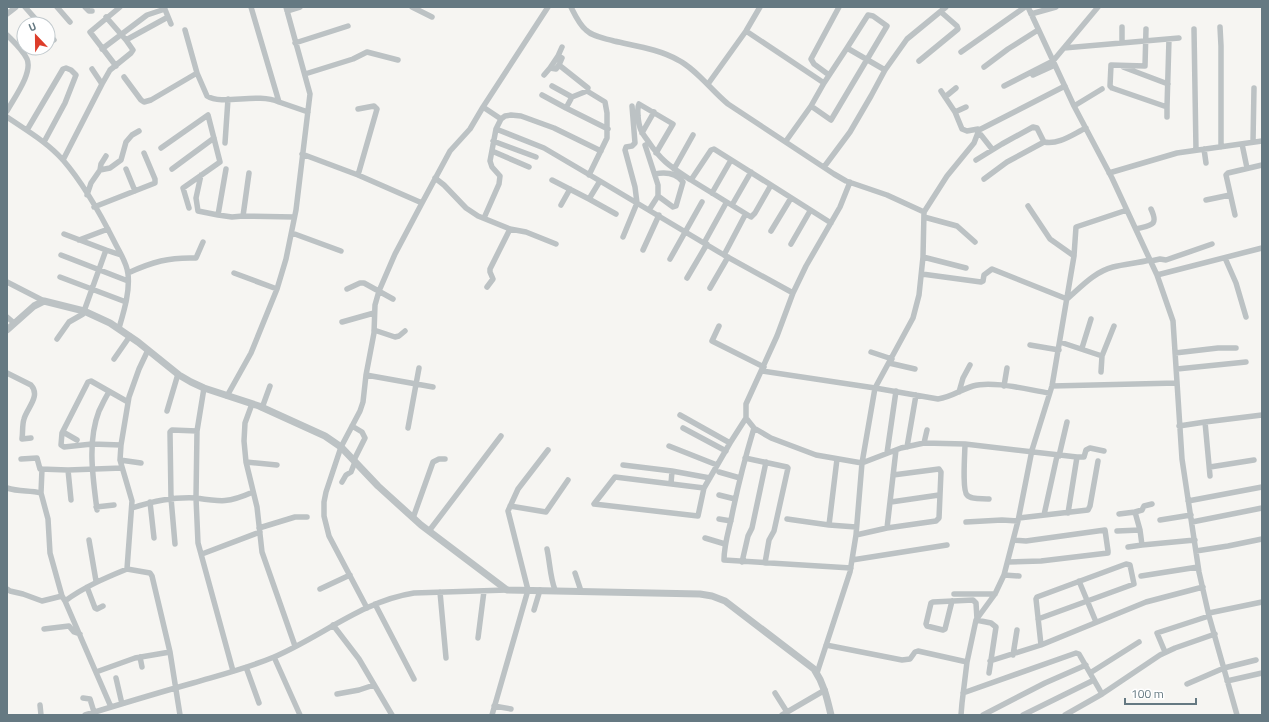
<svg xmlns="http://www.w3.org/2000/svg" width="1269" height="722" font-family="'Titillium Web',sans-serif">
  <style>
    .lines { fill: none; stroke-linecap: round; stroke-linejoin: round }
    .minor { stroke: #bcc2c4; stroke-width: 5.5 }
    .tertiary { stroke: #bcc2c4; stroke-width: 7 }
  </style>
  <rect width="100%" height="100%" fill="#f6f5f2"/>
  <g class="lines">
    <path class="minor" d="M 25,7 L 40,24
      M 57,7 L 70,22
      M 85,7 L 89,11 L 92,11
      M 164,7 L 171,24
      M 251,7 L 279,102 L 308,112
      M 412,7 L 432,17
      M 571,7 C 575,15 579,24 586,30 C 593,37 604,38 614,41 C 635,46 659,49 678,60 C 696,69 712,91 728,104 L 834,174 L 846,181 L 887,195 L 924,212
      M 1028,7 L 1074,106 L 1112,178 L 1157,275
      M 287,11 L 300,7
      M 7,14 L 16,7
      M 1031,14 L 1056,7
      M 1220,27 L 1221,46 L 1221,147
      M 1146,29 L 1145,66 L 1111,65 L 1110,86 L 1112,88 L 1167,107 L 1167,117
      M 1194,29 L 1196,150
      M 185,30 L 197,73 L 207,96 C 223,106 257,92 279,102
      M 746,31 L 824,83
      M 48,33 L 54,40
      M 7,35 C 14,42 23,50 27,59 C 33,73 14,98 7,111
      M 126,40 L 168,17
      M 295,43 L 348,26
      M 1122,43 L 1122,27
      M 562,47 L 558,56 L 562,58 L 559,65 L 588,88 L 587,91
      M 847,48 L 868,15 L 873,16 L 887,26 L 831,120 L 811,106 L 824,83 L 847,48 L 885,70
      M 1064,48 L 1179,38
      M 102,49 L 147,15 L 165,9
      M 961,52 L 1025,7
      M 919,61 L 958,29 L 957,26 L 941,12
      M 116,66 L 90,32 L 120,7
      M 984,67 L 1008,49 L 1038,30
      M 1123,67 L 1168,84
      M 550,68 L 558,56
      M 305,74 L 353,59 L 367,52 L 398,60
      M 544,75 L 550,68 L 556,69 L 559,65
      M 829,75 L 814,64 L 811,59 L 839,7
      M 1033,75 L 1055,65
      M 124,77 L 141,100 L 144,102 L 151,100 L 197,73
      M 102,84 L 110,70 L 131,53 L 133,50 L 126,40 L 106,17
      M 708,84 L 746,31 L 760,7
      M 552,86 L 572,97
      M 1004,86 L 1053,61 L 1098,7
      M 941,91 L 955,112 L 962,129 L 967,131 L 978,129 L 979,130
      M 542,95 L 566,108 L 572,97 L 587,91 L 605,102 L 607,113 L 607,138 L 589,175
      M 945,97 L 956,88
      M 1074,106 L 1102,89
      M 483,107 L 501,119
      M 1167,107 L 1169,39
      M 566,108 L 608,129
      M 955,112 L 966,107
      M 7,117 C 26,130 47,142 63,160 C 83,183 101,215 115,243 C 120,253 127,263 128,274 C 130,292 124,311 119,328
      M 496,129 L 544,148 L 600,181
      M 27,130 L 63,69 L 66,68 L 71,70 L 76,75 L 65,103 L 44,142
      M 642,133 L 654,112
      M 981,135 L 992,149
      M 493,141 L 536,157
      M 786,141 L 811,106
      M 1253,142 L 1254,88
      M 225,143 L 228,99
      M 1242,144 L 1247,168
      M 645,145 L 658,185 L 658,196 L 649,210
      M 161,148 L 208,115 L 220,162 L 183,188 L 189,208
      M 1204,149 L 1206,163
      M 492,151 L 529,167
      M 656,153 L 673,124 L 639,104 C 637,108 638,111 638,116 C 639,128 641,132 648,141 C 662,162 671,167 691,180 L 711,150 L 714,149 L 831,223
      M 302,154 L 358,175 L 422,203
      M 63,160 L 102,84 L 92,69
      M 976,160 L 1002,144 L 1033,127 L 1037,128 L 1044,142
      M 824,167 L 850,132 L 871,96 L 885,70 L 907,39 L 946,7
      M 126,169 L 135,191
      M 172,169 L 214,138
      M 674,169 L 693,135
      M 100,170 L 101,164 L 106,156
      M 1109,173 L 1177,153 L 1262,141
      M 655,174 C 665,172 676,173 683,182 L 676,206 L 673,207 L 658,196
      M 201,175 L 196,198 L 198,211 L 218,215 L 232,217 L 243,216 L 294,217
      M 358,175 L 377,109 L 374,106 L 358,109
      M 435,178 L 444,185 L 466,208 L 478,216 L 510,229 L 526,232 L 556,244
      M 984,179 L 1007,162 L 1044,142 C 1059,145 1073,134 1086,128
      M 552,180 L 589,199 L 600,181 L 724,255 L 793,293
      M 691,180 L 751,217 L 755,213 L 771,185
      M 850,182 L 840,207 L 806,266 L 793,293 L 777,336 L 746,404 L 746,418 L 754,428 L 771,438 L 816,455 L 862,463 L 901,448 L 924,443 L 965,444 L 1077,457 L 1084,457 L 1086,450 L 1090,448 L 1104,451
      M 712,193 L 731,160
      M 87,195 L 91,183 L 100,170 L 110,168 L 121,160 L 126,142 L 132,135 L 139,131
      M 589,199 L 616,214
      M 1206,200 L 1230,195
      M 561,205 L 570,189
      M 732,205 L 751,172
      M 1028,206 L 1050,239 L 1074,256
      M 94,207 L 155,183 L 155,179 L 144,153
      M 218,215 L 226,169
      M 1235,215 L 1226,175 L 1228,173 L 1262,165
      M 243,216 L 249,173
      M 924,217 L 957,226 L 975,242
      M 484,218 L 499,184 L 500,176 L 492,167 L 490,161 L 496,129 L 501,119 L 505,116 L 511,115 L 521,116 L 554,128 L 601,151
      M 1136,229 C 1151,225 1159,226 1151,209
      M 771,231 L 791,198
      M 292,233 L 341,251
      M 623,237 L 637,203 L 635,187 L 625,150 L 626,147 L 632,146 L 635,143 L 632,106
      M 79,240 L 108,229
      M 704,243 L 725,205
      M 791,244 L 810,211
      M 106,250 L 121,255
      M 643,250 L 659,215
      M 61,255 L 128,281
      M 724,255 L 744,217
      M 923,257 L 966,268
      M 1225,258 L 1236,283 L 1246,317
      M 670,259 L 702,202
      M 1151,261 L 1160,259 L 1166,260 L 1212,244
      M 128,273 C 152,262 169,257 196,258 L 203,242
      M 234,273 L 277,289
      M 922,274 L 981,282 L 983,281 L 984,275 L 992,269 L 1067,299
      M 60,277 L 126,302
      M 687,278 L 707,244
      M 7,282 L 44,301
      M 487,287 L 493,279 L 490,272 L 490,269 L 510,229
      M 710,288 L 728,257
      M 347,289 L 360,283 L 364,283 L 393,299
      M 1067,299 C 1081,287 1094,272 1113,267 C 1125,264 1138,263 1150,260
      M 7,317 L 14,323
      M 342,322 L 374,313
      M 719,326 L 712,341 L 764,367
      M 374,330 L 395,337 L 399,336 L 405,331
      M 57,339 L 69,322 L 83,314 L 106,250 L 64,234
      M 1060,342 L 1102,356 L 1101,372
      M 1030,345 L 1059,350
      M 1082,348 L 1091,319
      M 871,352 L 892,359
      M 1175,353 L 1218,348 L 1236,348
      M 1102,356 L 1114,326
      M 114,359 L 130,336
      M 889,363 L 915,369
      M 1177,369 L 1246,362
      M 762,371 L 875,388 L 938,399 C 952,397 960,390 973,386 C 992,380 1029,390 1049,393
      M 7,373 L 31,385 C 41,396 27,408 24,419 C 22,425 23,432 22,439 L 31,438
      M 366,375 L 433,387
      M 1004,386 L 1007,368
      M 1052,386 L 1177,383
      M 204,388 L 197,431 L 196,498 C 222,502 228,503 253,492
      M 959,392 L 963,378 L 970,365
      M 227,396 L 251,353 L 277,289 L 286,259 L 296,210 L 310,94 L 286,7
      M 252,404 L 245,423 L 244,441 L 246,462 L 257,507 L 262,552 L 295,646
      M 262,408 L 270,386
      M 167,411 L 178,374
      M 680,415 L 730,443 L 746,418
      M 352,426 L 362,432 L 365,438 L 354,460
      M 1179,426 L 1205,422
      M 408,428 L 419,368
      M 683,428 L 726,451
      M 754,428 C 745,458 737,489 731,520 C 728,533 724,546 724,560 L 851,568
      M 63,432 L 77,440
      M 924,443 L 927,430
      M 965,444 C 965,452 962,490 967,495 C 971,500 983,498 989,499
      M 121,445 L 92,444 L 64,447 L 61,445 L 62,433 L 88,382 L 91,381 L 128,402
      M 669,446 L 717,465
      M 907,447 L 916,395
      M 887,453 L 896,391
      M 1059,456 L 1067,422
      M 745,458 L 787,467 L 788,468 L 774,531 L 769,540 L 765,563
      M 21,459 L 37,458 L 40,469 L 68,470
      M 837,459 L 829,525 L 856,527
      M 120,460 L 141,463
      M 246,462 L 277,465
      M 623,465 L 672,471 L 710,478
      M 1210,467 L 1254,460
      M 719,472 L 740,478
      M 1210,476 L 1205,422 L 1262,415
      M 342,482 L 346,475 L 351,472 L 355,462
      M 671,484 L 672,471
      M 7,488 C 20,492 29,490 41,493 L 48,519 L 50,553 L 62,596 L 65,601 L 111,707
      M 704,488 L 615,477 L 594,504 L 698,516 L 704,488 L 730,443
      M 41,493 L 42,469
      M 719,495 L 735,499
      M 71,500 L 68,470 L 122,468
      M 1188,501 L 1262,487
      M 150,502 L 154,538
      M 891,502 L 939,495
      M 510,506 L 546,512 L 568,480
      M 96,507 L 114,505
      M 132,508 C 154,501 172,497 196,498 L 198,543 L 233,671
      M 97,510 C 93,478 87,442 99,411 C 102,405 105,398 109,392
      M 1135,512 L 1142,510 L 1144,506 L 1152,504
      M 1068,513 L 1077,457
      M 1119,514 L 1135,512 L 1140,530
      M 1044,515 L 1057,456
      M 413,518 L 433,462 L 439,459 L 445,459
      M 1019,518 L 1088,510 L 1090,506 L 1098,461
      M 719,519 L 731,521
      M 787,519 L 829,525
      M 1160,520 L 1191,515
      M 966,522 L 1002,520 L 1018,521
      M 1192,522 L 1262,508
      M 259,528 L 295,517 L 307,517
      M 887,528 L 936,521 L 939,518 L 941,472 L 939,469 L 893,475
      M 429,531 L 501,436
      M 1117,531 L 1140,530 L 1142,545 L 1195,540
      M 856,535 L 862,463 L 875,388 L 913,318 L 919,295 L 923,257 L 924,212 L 947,176 L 974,143 L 979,130 L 1065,86
      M 705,538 L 725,544
      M 89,540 L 96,581
      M 175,544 L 171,498 L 170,432 L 172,430 L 197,431
      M 1128,547 L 1142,545
      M 547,549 C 550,563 550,577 555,590
      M 1196,551 L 1228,546 L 1262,539
      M 202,554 L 260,532
      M 852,560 L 947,545
      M 742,562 L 748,536 L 752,528 L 766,462
      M 1008,562 L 1041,561 L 1108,553 L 1108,551 L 1105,530 L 1026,541 L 1013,540
      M 127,569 L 150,573 L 152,576 L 170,652 L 180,715
      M 575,573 L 581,591
      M 1004,575 L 1019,576
      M 1141,576 L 1198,567
      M 1079,581 L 1096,622
      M 87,587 L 95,608 L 97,609 L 103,606
      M 7,589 L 10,591 L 23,594 L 42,601 L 62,596
      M 320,589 L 350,575
      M 440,592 L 446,658
      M 954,594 L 995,594
      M 65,601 C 84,587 105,578 127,569 L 132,501 L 120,460 L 121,445 L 129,397 L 139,369 L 148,350
      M 952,601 L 945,629 L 943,630 L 927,626 L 926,624 L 931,603 L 933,602 L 973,600 L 976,603 L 977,619
      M 375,604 L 414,679
      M 367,608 L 329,536 L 324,516 L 324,502 L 326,492 L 341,447 L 360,411 L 363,402 L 366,375 L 374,333 L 375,305 L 379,291 L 395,254 L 422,203 L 450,151 L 470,129 L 483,107 L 548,7
      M 534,610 L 540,590
      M 1209,613 L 1262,602
      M 1038,619 L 1134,584 L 1130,565 L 1126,564 L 1037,597 L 1036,599 L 1041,645
      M 976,620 L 991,623 L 996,627 L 989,673
      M 333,625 L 359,659 L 392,715
      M 44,629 L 69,626 L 74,632 L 80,634
      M 478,638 L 484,591
      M 826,645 L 902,660 L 910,659 L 915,652 L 918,651 L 967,662
      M 1165,652 L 1157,633 L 1209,616
      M 1013,655 L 1017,630
      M 140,657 L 142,667
      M 274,657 L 300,715
      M 990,661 L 1041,645 L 1146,602 L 1203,587
      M 246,667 L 259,703
      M 96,672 L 135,658 L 170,652
      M 817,673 L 850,572 L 856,535 L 887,528 L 896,450
      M 1090,673 L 1139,642
      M 116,678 L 122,704
      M 1227,681 L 1262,673
      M 1187,684 L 1224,668 L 1256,660
      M 775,693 L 787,712
      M 963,693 L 1076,653 L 1079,654 L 1102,694
      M 337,694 L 359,690 L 374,685
      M 83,698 L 90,699 L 94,712
      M 40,705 L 41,715
      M 494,706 L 511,709
      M 85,715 C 121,704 157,693 193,683 C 220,675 248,668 274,657 C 321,637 362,601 414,593 L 507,590
      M 492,715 L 528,590 L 508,511 L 518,489 L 548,450
      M 782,715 L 825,690
      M 961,715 L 962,703 L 967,662 L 976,620 L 995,594 L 1004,575 L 1018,521 L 1032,450 L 1052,386 L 1074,256 L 1076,227 L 1127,210
      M 983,715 L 1045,683 L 1086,665
      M 1023,715 L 1094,680
      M 1065,715 L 1102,694 L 1160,655 L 1175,648 L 1215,634
      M 1237,715 L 1209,616 L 1199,572 L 1182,459 L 1173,321 L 1157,275 L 1262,248"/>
    <path class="tertiary" d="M 7,330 L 34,306 L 44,301 L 84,311 L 110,323 L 138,342 L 179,375 L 191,382 L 204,388 L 259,406 L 325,436 L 341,447 L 378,486 L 421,525 L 507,590 L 700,594 L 712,596 L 725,601 L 814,669 C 824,684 827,698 831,715"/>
  </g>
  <rect width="1269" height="722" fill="none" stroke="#657982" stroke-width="16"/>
  <g transform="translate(36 36) rotate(338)"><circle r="19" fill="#ffffff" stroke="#c1c9cd"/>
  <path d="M0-3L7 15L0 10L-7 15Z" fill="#dd3d2a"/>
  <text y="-6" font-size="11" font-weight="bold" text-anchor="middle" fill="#657982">U</text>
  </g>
  <path d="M1125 698v6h71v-6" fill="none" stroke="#657982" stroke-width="2"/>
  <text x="1131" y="698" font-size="12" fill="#657982" stroke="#ffffff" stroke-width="3" paint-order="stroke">100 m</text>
</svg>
